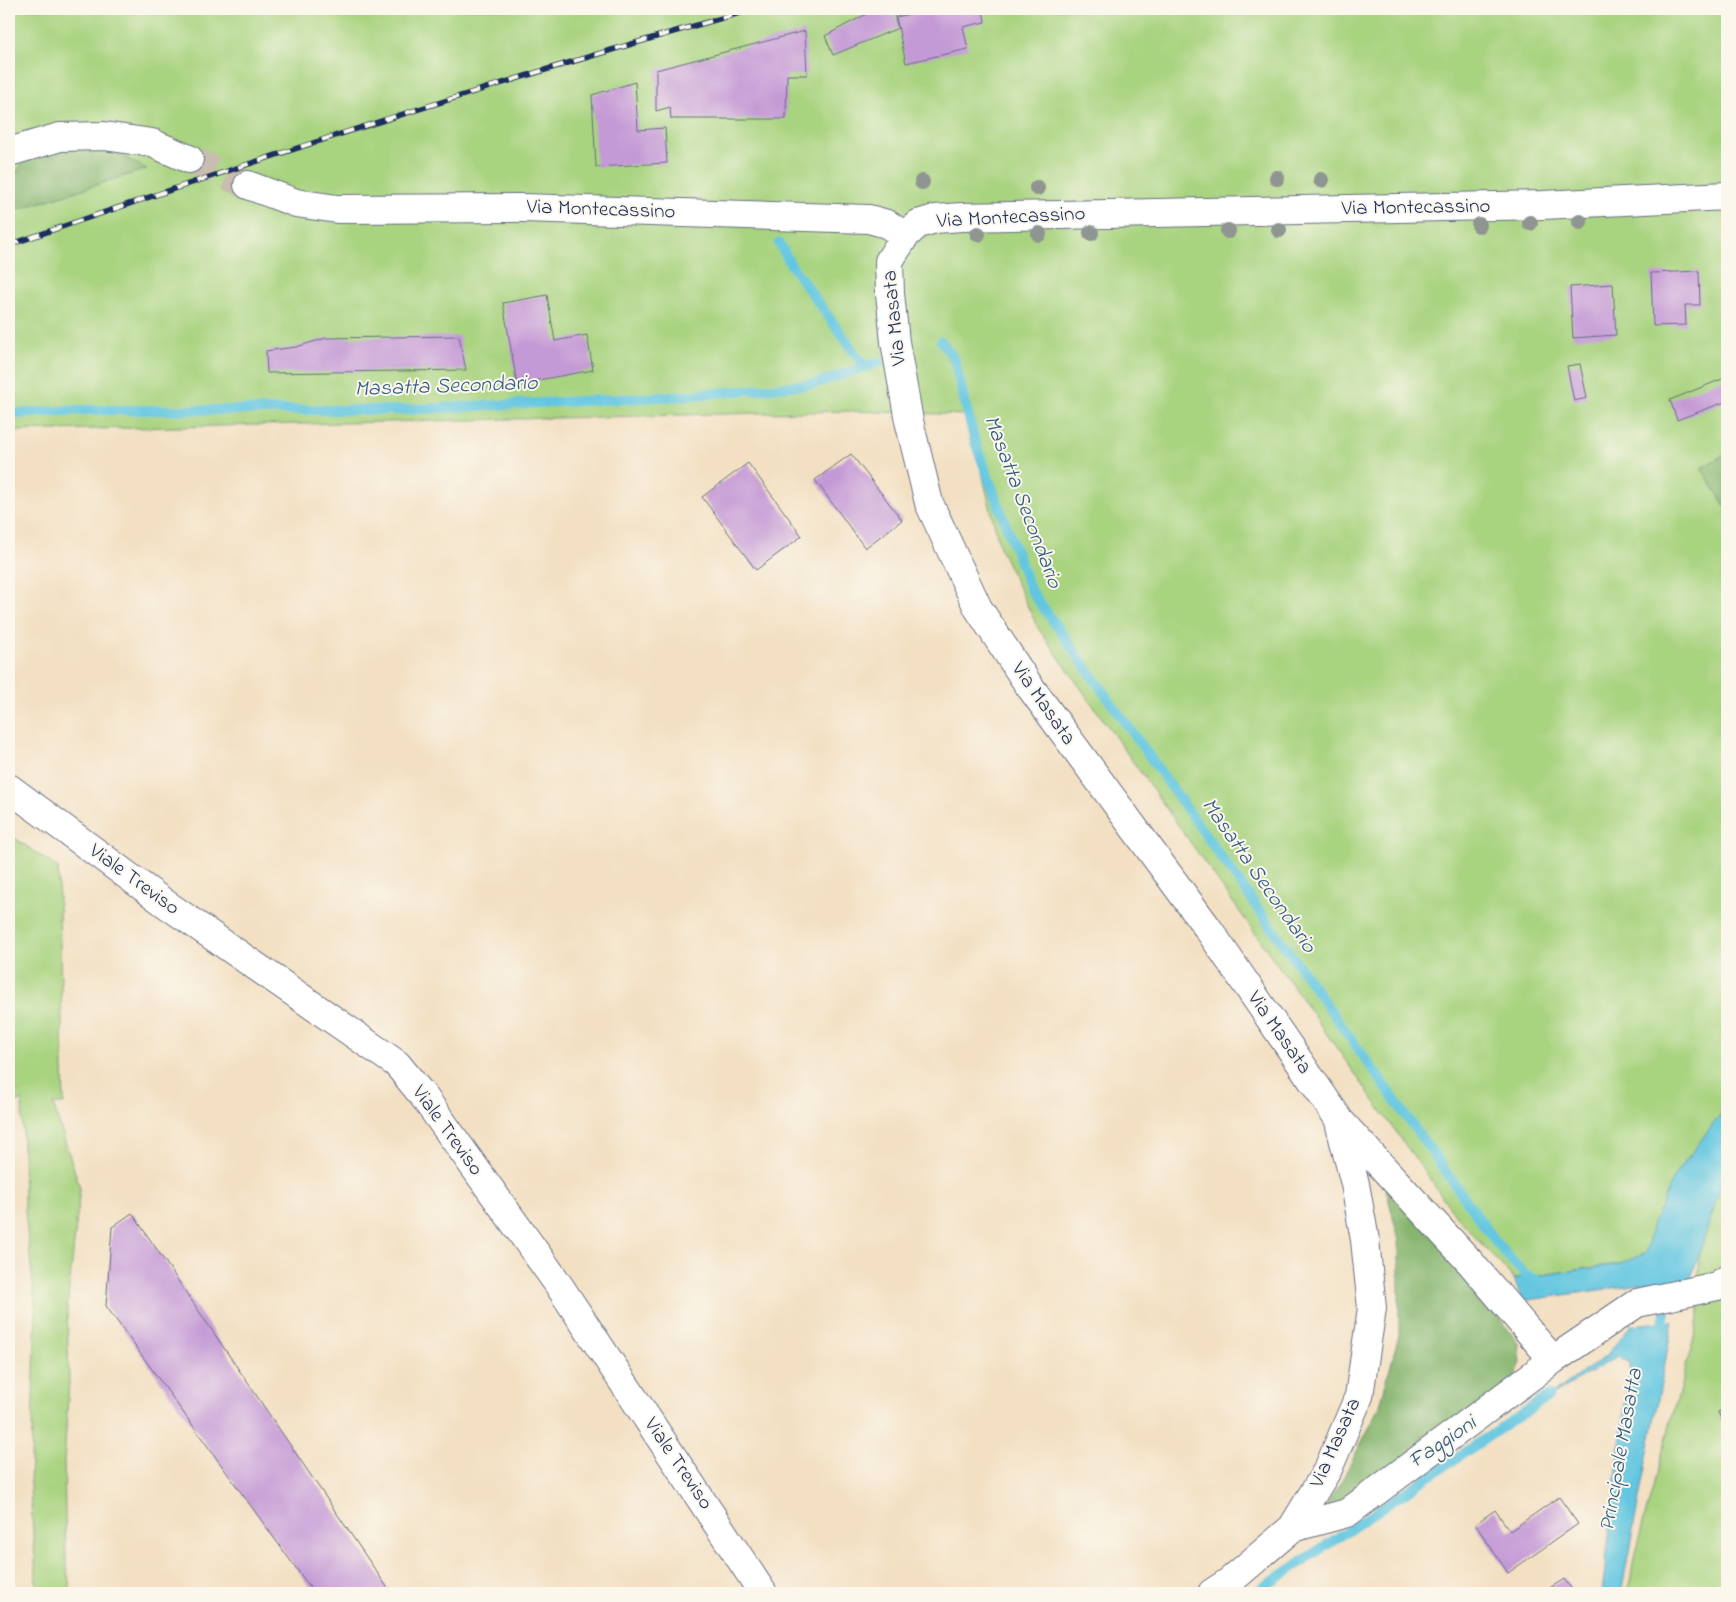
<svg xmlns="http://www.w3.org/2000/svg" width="1736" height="1602" font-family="'Indie Flower',sans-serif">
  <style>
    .green { fill: #a8d37f; stroke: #62816e }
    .forest { fill: #86b56e; stroke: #507266 }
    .water { fill: #62c6e0; stroke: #3e7a9f }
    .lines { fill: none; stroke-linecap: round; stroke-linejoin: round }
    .stream { stroke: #62c6e0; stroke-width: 10 }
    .building { fill: #c49ad6 }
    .minor-tunnel { stroke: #c8bdaf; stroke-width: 28; stroke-dasharray: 28 14; stroke-linecap: butt }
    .minor-casing { stroke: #676d81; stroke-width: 30 }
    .minor { stroke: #fff; stroke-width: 28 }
    .rail-casing { stroke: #1b2f5e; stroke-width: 5.5 }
    .rail { stroke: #fbf7ec; stroke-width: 4; stroke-dasharray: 11; stroke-linecap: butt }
    .tree { fill: #8f9590 }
    .labels { text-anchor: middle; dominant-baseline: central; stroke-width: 4; stroke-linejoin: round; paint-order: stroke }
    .street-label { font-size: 21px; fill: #1b2f5e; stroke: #fbf7ec }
    .water-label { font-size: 22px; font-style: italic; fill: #305c85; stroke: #fbf7ec }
  </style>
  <rect width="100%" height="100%" fill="#fbf7ec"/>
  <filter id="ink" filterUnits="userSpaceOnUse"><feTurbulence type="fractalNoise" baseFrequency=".02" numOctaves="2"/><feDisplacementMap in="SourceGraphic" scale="10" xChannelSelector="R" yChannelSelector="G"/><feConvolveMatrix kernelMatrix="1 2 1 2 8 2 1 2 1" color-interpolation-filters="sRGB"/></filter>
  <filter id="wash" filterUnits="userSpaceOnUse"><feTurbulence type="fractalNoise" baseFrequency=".0096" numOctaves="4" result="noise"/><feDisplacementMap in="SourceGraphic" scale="20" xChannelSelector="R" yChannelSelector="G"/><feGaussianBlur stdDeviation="1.12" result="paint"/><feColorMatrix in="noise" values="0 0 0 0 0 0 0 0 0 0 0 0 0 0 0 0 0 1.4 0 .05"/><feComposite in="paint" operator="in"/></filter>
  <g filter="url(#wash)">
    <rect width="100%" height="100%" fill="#f3e0c3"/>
    <path class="green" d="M 9,9 L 1727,9 L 1727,1593 L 1628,1593 L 1635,1553 L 1699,1319 L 1699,1252 L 1514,1279 L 1456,1216 L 1038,628 L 1000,548 L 968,415 L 850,411 L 9,431 Z
      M 9,834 L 58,868 L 64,1104 L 53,1104 L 80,1188 L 67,1308 L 69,1381 L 64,1461 L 66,1563 L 71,1593 L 37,1593 L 30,1487 L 36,1313 L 24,1202 L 22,1100 L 9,1106 Z"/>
    <path class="forest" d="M 103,146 L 147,169 L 13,211 L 9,203 L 11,180 L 26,159 L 64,147 Z
      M 1727,453 L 1727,509 L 1701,468 Z
      M 1377,1153 L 1519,1344 L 1521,1363 L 1512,1383 L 1320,1516 L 1343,1478 L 1379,1409 L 1399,1335 L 1399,1241 Z"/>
    <path class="water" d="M 1727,1106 L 1727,1168 L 1689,1284 L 1647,1283 L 1522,1301 L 1514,1279 L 1620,1264 L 1646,1253 L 1653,1223 L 1676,1173 Z
      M 1673,1321 L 1621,1593 L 1602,1593 L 1630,1363 L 1618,1356 L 1539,1403 L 1606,1356 L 1631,1325 Z"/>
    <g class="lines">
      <path class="stream" d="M 779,243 L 791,265 L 865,367
        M 941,341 L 954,359 L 975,442 L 1030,589 L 1498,1245 L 1526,1276 L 1543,1281
        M 9,414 L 81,410 L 399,410 L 684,396 L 814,384 L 880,362
        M 1660,1336 L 1665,1313
        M 1255,1593 L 1549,1396"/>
    </g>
    <g id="blocks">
      <path class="building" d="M 876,9 L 892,9 L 898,28 L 833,55 L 825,36 Z
        M 934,9 L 983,9 L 985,22 L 963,27 L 968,49 L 906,63 L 896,17 Z
        M 805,31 L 807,75 L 787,75 L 786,119 L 671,119 L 670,107 L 656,111 L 656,70 Z
        M 635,82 L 638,130 L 665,128 L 667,163 L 596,167 L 592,95 Z
        M 1699,271 L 1700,305 L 1685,305 L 1686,325 L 1653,326 L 1651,273 Z
        M 1613,284 L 1616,335 L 1573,338 L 1570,287 Z
        M 547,295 L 555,341 L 587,335 L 593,370 L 517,384 L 503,303 Z
        M 459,336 L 466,370 L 267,373 L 266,351 L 296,347 L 326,338 Z
        M 1580,364 L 1587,398 L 1574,401 L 1567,366 Z
        M 1727,377 L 1727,401 L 1677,420 L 1670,400 Z
        M 851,454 L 902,520 L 865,548 L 815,480 Z
        M 748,463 L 802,536 L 756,570 L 702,497 Z
        M 132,1213 L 391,1593 L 314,1593 L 106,1306 L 112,1227 Z
        M 1727,1408 L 1727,1431 L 1718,1412 Z
        M 1559,1497 L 1578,1524 L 1508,1573 L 1475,1524 L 1495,1510 L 1510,1531 Z
        M 1564,1579 L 1574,1592 L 1551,1593 L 1548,1589 Z"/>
    </g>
  </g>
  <g filter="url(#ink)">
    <use href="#blocks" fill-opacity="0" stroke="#676d81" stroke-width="1"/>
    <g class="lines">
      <path class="minor-tunnel" d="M 189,159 L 248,185"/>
      <defs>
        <path id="minor" d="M 9,152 L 60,137 L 104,136 L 152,143 L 189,159
          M 248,185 L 296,203 L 337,209 L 522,208 L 869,219 L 887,224 L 905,236
          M 9,788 L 166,904 L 397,1064 L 424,1097 L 556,1281 L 763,1593
          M 1340,1121 L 1470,1262 L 1553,1360
          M 1292,1528 L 1347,1513 L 1553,1360 L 1637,1303 L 1717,1286 L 1727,1279
          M 1212,1593 L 1230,1581 L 1292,1528 L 1328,1469 L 1359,1396 L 1372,1308 L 1365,1240 L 1355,1184 L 1338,1118 L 1207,927 L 1028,684 L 978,608 L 929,503 L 909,421 L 895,342 L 890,293 L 889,261 L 905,236 L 918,224 L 935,219 L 962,217 L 1542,205 L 1727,196"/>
      </defs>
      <use href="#minor" class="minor-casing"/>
      <use href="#minor" class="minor"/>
      <defs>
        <path id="rail" d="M 9,245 C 255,160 503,79 754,9"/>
      </defs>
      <use href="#rail" class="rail-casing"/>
      <use href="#rail" class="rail"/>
    </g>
    <g class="tree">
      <circle cx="1277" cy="178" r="8"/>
      <circle cx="1321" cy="180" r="8"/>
      <circle cx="922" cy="182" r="8"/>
      <circle cx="1037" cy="188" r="8"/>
      <circle cx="1580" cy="222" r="8"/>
      <circle cx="1530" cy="223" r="8"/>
      <circle cx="1479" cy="225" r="8"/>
      <circle cx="1279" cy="230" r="8"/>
      <circle cx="1228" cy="231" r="8"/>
      <circle cx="1091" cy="233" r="8"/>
      <circle cx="978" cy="234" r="8"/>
      <circle cx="1039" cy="234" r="8"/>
    </g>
  </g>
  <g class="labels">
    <g class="street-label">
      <text transform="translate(1416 208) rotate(-1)">Via Montecassino</text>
      <text transform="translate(601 210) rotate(2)">Via Montecassino</text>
      <text transform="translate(1011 218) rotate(-3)">Via Montecassino</text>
      <text transform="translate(895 318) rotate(-96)">Via Masata</text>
      <text transform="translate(1043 704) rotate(55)">Via Masata</text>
      <text transform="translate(134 880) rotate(36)">Viale Treviso</text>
      <text transform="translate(1279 1033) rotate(55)">Via Masata</text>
      <text transform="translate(447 1131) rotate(54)">Viale Treviso</text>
      <text transform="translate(1336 1443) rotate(-66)">Via Masata</text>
      <text transform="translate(678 1464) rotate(56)">Viale Treviso</text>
    </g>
    <g class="water-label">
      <text transform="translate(446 387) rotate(-2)">Masatta Secondario</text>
      <text transform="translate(1022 502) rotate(69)">Masatta Secondario</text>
      <text transform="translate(1258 876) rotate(55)">Masatta Secondario</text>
      <text transform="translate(1443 1443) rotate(-34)">Faggioni</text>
      <text transform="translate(1622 1450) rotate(-80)">Principale Masatta</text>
    </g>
  </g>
  <rect width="1736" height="1602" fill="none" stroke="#fbf7ec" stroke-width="30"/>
</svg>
